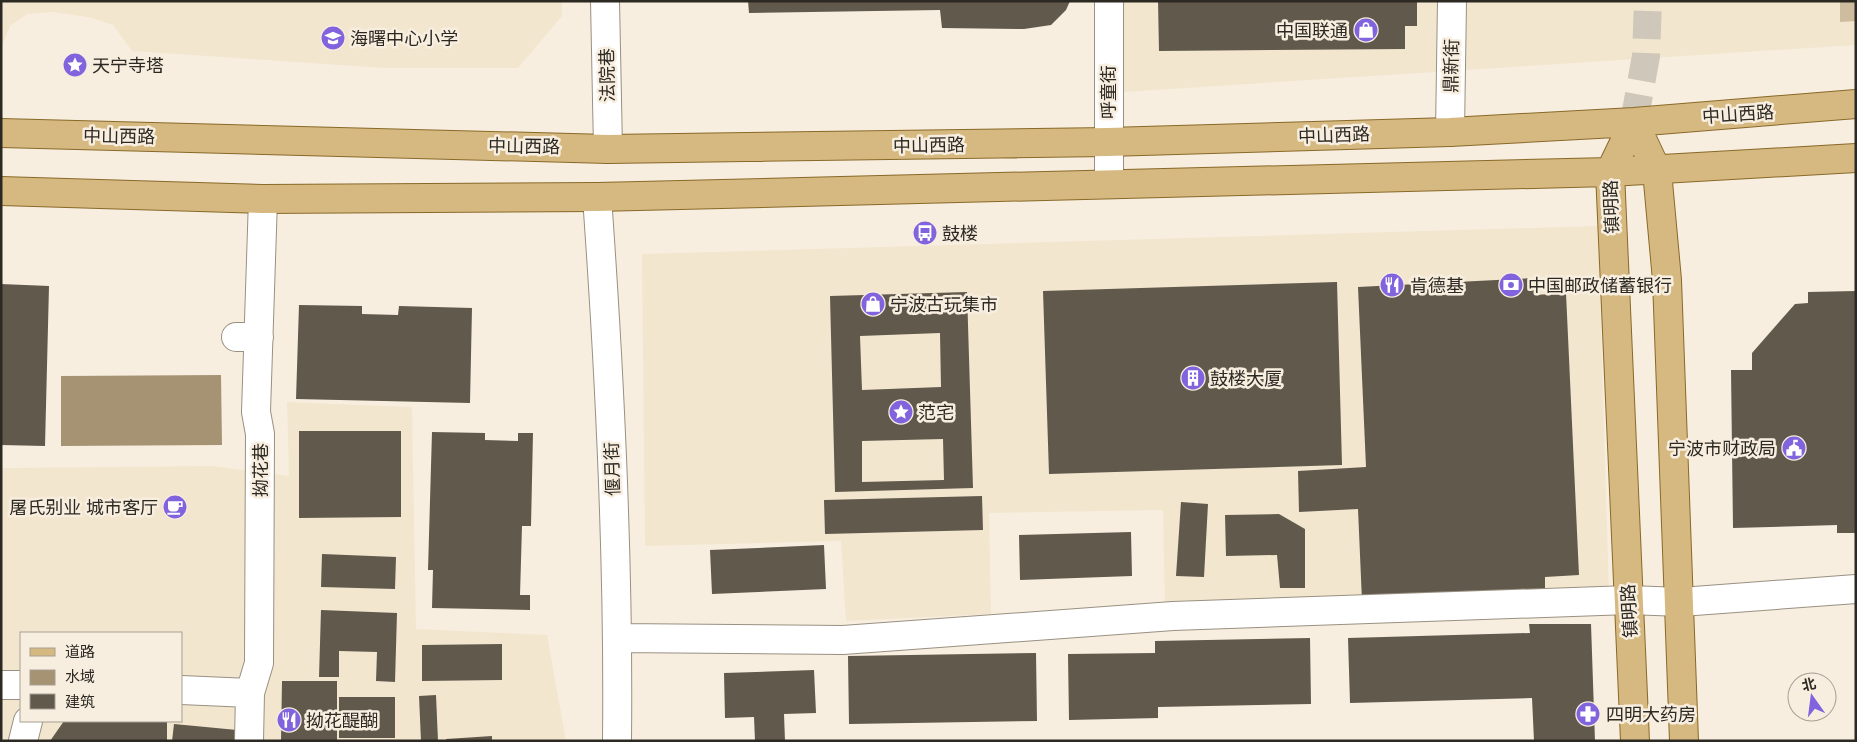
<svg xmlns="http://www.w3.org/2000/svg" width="1857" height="742" font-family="'Space Grotesk','Noto Sans SC',sans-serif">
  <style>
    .built { fill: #f3e6cf; fill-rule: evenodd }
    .green { fill: #cdbc9e }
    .water { fill: #a69374 }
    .building { fill: #61594c; fill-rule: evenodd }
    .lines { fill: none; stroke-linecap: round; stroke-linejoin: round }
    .minor-tunnel { stroke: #cfc7b9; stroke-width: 28; stroke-dasharray: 28 14; stroke-linecap: butt }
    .minor-casing { stroke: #999082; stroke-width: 30 }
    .major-casing { stroke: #886929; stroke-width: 30 }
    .minor { stroke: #fff; stroke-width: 28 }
    .major { stroke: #d6b980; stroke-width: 28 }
    .labels { text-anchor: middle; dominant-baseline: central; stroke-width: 5; stroke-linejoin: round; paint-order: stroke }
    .poi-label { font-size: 18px; fill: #2c2923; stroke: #f8eedf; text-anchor: start }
    .street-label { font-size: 18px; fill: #2c2923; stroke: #f8eedf }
  </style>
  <rect width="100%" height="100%" fill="#f8eedf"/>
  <path class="built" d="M 1,1 L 562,1 L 562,16 L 518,68 L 385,68 L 132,51 L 113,25 L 88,17 L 52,12 L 27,14 L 10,26 L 1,49 Z
    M 1124,1 L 1856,1 L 1856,45 L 1123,92 Z
    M 1598,226 L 1609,595 L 1165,610 L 1163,510 L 989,513 L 991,614 L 846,621 L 841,541 L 645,546 L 642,254 Z
    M 287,402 L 412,407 L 416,629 L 547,635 L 566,741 L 1,741 L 1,468 L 212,466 L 289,476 ZM 21,633 L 181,633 L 181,721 L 21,721 Z"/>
  <path class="green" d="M 1840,1 L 1856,1 L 1856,21 L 1840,22 Z"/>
  <path class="water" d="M 221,375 L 222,445 L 61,446 L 61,376 Z"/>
  <path class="building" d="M 748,1 L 1070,1 L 1066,10 L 1051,25 L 1024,29 L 942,28 L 940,10 L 749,13 Z
    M 1158,1 L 1417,1 L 1417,26 L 1405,26 L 1405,49 L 1159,51 Z
    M 1535,278 L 1535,295 L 1566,293 L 1579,575 L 1545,577 L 1545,592 L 1362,601 L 1358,509 L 1299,512 L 1298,471 L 1366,467 L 1358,287 Z
    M 1337,282 L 1342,465 L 1049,474 L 1043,291 Z
    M 1,284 L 49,286 L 45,446 L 1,445 Z
    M 1856,291 L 1856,533 L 1837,533 L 1837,525 L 1733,528 L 1731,370 L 1752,370 L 1752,353 L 1795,304 L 1808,303 L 1808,292 Z
    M 967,292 L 973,488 L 835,492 L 830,296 ZM 940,333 L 941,387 L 862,390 L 860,336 ZM 943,439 L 944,480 L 862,482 L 862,441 Z
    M 299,305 L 362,306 L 362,314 L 398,315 L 399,306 L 472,308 L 470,403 L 296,399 Z
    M 299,431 L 401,431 L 401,517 L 299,518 Z
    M 432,432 L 485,433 L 485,440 L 518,441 L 518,433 L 533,433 L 531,526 L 522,526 L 520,595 L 530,595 L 530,610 L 432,608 L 433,570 L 428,570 Z
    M 982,496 L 983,530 L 825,534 L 824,500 Z
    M 1181,502 L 1208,504 L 1204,577 L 1176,576 Z
    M 1279,514 L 1305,529 L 1305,588 L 1280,588 L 1277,555 L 1226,556 L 1225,515 Z
    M 1131,532 L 1132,576 L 1020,580 L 1019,535 Z
    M 824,545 L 826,589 L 712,594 L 710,550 Z
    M 322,554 L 396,557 L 395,589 L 321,587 Z
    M 321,610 L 397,613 L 395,682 L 376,681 L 377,652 L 339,651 L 339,677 L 319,677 Z
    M 1529,624 L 1591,624 L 1595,741 L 1534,741 L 1532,698 L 1350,703 L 1348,638 L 1530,633 Z
    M 1310,638 L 1311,704 L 1158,707 L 1158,718 L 1069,720 L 1068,654 L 1155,653 L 1155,641 Z
    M 502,644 L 502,680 L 422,681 L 422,645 Z
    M 1036,653 L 1037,721 L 849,724 L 848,656 Z
    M 814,670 L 816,713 L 784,714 L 785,741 L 755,741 L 754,717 L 725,718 L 724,673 Z
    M 282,681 L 337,681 L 337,741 L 281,741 Z
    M 436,695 L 438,741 L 421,741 L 419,696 Z
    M 339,697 L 395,697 L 395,738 L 339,738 Z
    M 64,721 L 167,721 L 167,741 L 50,741 Z
    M 174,724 L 237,730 L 236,741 L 172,741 Z
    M 492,736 L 492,741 L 446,741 L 446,739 Z"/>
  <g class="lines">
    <path class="minor-tunnel" d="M 1634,122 L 1646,56 L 1648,1"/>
    <defs>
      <path id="minor" d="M 605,1 L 608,149
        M 1109,1 L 1109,183
        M 1450,132 L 1452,1
        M 597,197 C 610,378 619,560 617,741
        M 236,337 L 259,337
        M 618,638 L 843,640 L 1173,616 L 1629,600 L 1681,602 L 1856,589
        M 1,685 L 21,685
        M 181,690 L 250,693
        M 23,741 L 28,721
        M 249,741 L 250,693 L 259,663 L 260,434 L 256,412 L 263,199"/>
      <path id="major" d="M 1634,122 L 1610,172 L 1635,741
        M 1634,122 L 1657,171 L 1667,280 L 1684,741
        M 1,133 L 608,149 L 1108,142 L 1450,132 L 1634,122 L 1856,104
        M 1,191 L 263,199 L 597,197 L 1610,172 L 1856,158"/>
    </defs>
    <use href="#minor" class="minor-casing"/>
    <use href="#major" class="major-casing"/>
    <use href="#minor" class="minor"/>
    <use href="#major" class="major"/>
  </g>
  <defs>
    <symbol id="shop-disc" viewBox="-11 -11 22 22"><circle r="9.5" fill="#8163de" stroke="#f8eedf"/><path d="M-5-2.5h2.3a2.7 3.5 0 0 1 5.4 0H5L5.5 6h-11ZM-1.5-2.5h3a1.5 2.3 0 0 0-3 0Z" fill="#fff"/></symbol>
    <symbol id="school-disc" viewBox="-11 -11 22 22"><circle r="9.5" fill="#8163de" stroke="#f8eedf"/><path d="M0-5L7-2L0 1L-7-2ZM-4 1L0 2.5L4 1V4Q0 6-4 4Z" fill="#fff"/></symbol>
    <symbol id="sight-disc" viewBox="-11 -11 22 22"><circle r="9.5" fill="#8163de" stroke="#f8eedf"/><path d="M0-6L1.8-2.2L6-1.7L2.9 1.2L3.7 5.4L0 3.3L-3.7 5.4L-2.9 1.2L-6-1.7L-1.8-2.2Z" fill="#fff"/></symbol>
    <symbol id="bus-disc" viewBox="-11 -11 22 22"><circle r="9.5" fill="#8163de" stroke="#f8eedf"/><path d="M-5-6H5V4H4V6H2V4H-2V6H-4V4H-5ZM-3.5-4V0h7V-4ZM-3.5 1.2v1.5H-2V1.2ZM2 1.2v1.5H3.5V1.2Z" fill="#fff"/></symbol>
    <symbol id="restaurant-disc" viewBox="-11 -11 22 22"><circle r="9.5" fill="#8163de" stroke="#f8eedf"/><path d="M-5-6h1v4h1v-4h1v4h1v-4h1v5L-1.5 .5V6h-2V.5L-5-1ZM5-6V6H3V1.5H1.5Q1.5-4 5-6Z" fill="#fff"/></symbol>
    <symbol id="bank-disc" viewBox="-11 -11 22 22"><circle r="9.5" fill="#8163de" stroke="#f8eedf"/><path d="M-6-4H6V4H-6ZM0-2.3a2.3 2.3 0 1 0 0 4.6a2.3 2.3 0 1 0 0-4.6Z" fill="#fff"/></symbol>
    <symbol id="building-disc" viewBox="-11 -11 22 22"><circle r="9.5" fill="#8163de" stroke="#f8eedf"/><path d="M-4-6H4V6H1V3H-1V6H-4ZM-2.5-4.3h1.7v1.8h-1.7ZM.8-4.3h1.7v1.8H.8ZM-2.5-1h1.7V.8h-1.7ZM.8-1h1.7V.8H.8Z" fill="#fff"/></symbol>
    <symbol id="civic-disc" viewBox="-11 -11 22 22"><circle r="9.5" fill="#8163de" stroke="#f8eedf"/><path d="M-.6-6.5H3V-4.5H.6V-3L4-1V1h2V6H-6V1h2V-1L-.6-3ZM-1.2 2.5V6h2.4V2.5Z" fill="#fff"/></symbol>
    <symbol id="cafe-disc" viewBox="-11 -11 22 22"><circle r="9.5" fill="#8163de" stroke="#f8eedf"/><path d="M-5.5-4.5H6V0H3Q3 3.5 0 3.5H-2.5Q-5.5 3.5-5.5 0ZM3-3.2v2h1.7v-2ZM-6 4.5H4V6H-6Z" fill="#fff"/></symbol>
    <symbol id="pharmacy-disc" viewBox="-11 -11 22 22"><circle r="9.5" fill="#8163de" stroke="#f8eedf"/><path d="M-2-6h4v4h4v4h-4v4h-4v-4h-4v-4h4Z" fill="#fff"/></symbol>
  </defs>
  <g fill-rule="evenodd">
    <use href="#shop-disc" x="1352" y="16" width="28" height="28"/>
    <use href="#school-disc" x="319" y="24" width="28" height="28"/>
    <use href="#sight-disc" x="61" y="51" width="28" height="28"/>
    <use href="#bus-disc" x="911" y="219" width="28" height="28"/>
    <use href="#restaurant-disc" x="1378" y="271" width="28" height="28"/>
    <use href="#bank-disc" x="1497" y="271" width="28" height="28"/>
    <use href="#shop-disc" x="859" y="290" width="28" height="28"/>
    <use href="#building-disc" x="1179" y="364" width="28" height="28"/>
    <use href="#sight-disc" x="887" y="398" width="28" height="28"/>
    <use href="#civic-disc" x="1780" y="434" width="28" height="28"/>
    <use href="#cafe-disc" x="161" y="493" width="28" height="28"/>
    <use href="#pharmacy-disc" x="1574" y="700" width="28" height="28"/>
    <use href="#restaurant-disc" x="275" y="706" width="28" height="28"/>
  </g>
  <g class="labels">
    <g class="poi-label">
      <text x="1348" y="30" text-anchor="end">中国联通</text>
      <text x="350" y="38">海曙中心小学</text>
      <text x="92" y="65">天宁寺塔</text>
      <text x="942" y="233">鼓楼</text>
      <text x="1410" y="285">肯德基</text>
      <text x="1528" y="285">中国邮政储蓄银行</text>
      <text x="890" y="304">宁波古玩集市</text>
      <text x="1210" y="378">鼓楼大厦</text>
      <text x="918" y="412">范宅</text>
      <text x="1776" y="448" text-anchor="end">宁波市财政局</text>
      <text x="158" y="507" text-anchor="end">屠氏别业 城市客厅</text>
      <text x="1606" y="714">四明大药房</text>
      <text x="306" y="720">拗花醍醐</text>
    </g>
    <g class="street-label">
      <text transform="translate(1451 66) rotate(-89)">鼎新街</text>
      <text transform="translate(607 75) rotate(-91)">法院巷</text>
      <text transform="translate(1108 92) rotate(-90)">呼童街</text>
      <text transform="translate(1738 114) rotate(-4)">中山西路</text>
      <text transform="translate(1334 135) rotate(-2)">中山西路</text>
      <text transform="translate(119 136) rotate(1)">中山西路</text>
      <text transform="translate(929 145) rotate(-1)">中山西路</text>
      <text transform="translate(524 146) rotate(1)">中山西路</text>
      <text transform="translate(1611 207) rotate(-92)">镇明路</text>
      <text transform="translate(612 469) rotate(-92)">偃月街</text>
      <text transform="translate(260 470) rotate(-90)">拗花巷</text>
      <text transform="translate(1629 611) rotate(-93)">镇明路</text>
    </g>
  </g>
  <rect width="1857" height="742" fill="none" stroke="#2c2923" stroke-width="5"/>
  <rect x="20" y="632" width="162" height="90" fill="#f8eedf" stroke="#a69f94"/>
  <rect x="30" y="648" width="25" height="8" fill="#d6b980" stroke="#a69f94"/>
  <text x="65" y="657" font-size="15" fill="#2c2923">道路</text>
  <rect x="30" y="670" width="25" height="15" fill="#a69374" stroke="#a69f94"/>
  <text x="65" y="682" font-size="15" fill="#2c2923">水域</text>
  <rect x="30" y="694" width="25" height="15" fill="#61594c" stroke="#a69f94"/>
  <text x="65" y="707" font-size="15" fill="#2c2923">建筑</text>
  <g transform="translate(1812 697) rotate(346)"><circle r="24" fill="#f8eedf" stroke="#a69f94"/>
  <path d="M0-4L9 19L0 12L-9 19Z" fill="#8163de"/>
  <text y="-8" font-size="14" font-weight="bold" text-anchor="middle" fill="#2c2923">北</text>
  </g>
</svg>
